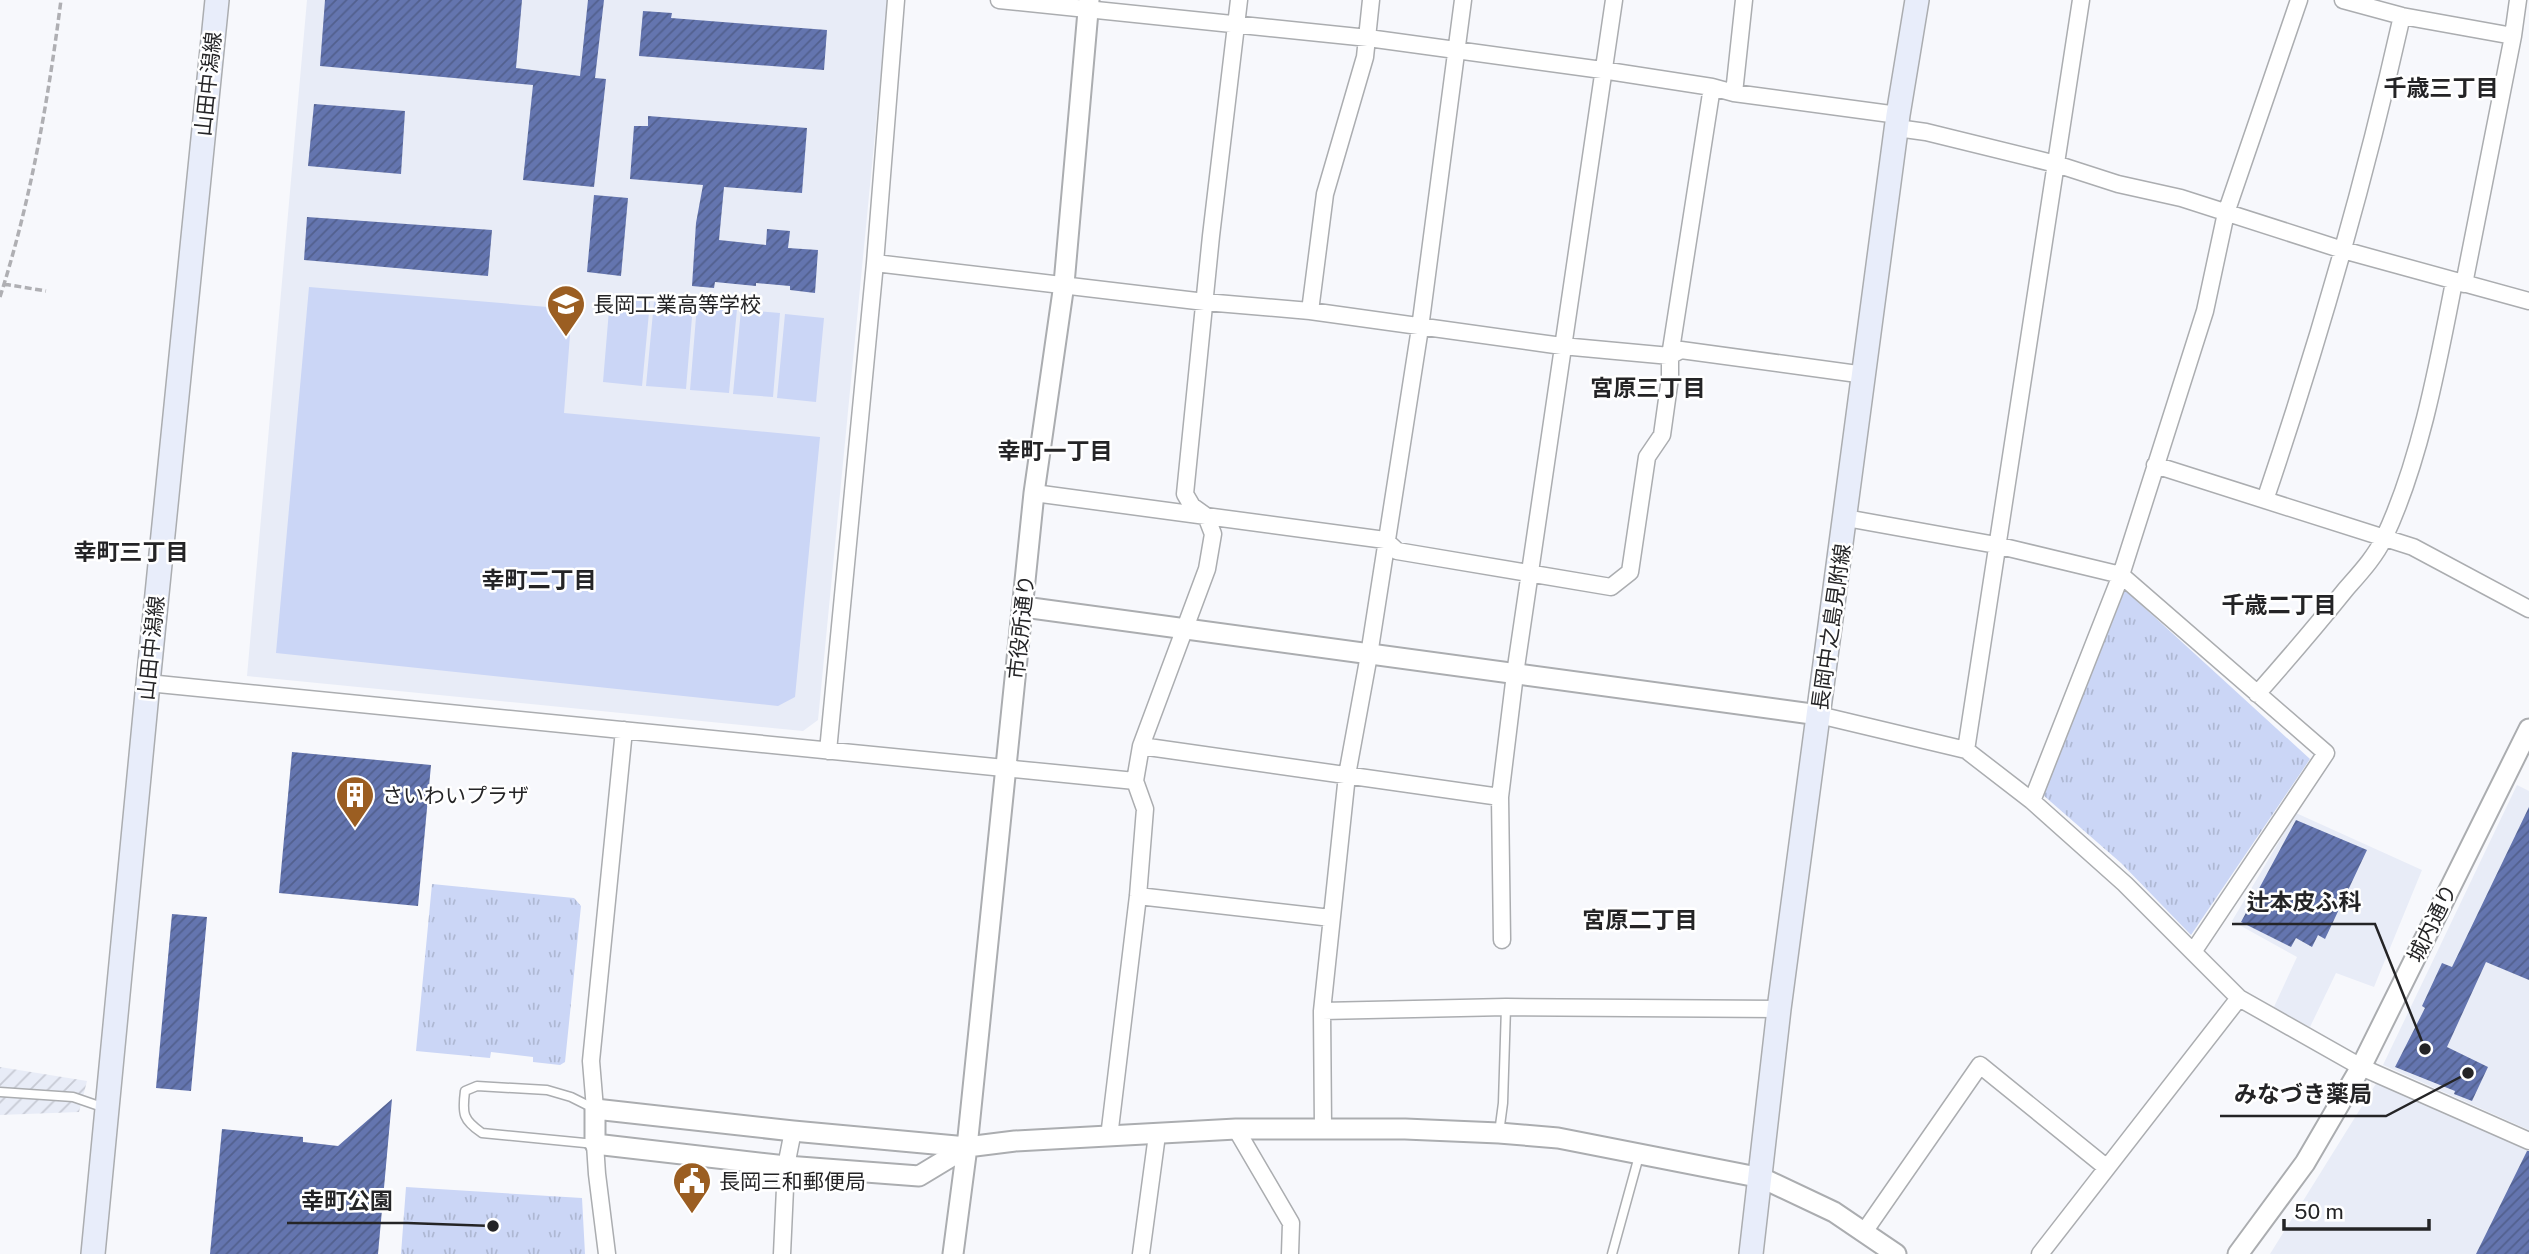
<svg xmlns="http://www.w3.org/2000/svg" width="2529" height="1254" font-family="'Public Sans','Noto Sans JP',sans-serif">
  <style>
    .built { fill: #e8ecf7 }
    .industrial { fill: url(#industrial-furrows) }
    .grass { fill: #cbd6f6 }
    .park { fill: url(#park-tufts) }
    .building { fill: url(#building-hatch) }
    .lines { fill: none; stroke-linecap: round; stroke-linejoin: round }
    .service-casing { stroke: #abadb0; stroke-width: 11 }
    .minor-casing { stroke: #abadb0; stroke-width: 19 }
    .tertiary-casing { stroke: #abadb0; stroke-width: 23 }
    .secondary-casing { stroke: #abadb0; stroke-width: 26 }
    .path { stroke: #afafb3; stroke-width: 3.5; stroke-dasharray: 7 3.5; stroke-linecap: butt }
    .service { stroke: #fff; stroke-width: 8 }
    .minor { stroke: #fff; stroke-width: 16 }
    .tertiary { stroke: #fff; stroke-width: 19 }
    .secondary { stroke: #e8edfa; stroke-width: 23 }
    .labels { text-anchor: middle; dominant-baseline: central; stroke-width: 5; stroke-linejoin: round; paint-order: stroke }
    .street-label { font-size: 21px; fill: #242426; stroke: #fff }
    .poi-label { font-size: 21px; fill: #242426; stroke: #fff; text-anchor: start }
    .neighbourhood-label { font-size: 23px; font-weight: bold; fill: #242426; stroke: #fff }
    .leader { fill: none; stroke: #242426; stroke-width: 2.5 }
    .callout-dot { fill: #242426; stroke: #fff; stroke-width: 2.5 }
    .callout-label { font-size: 23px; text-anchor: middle; font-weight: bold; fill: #242426; stroke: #fff; stroke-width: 5; stroke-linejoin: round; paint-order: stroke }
  </style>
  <defs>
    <pattern id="industrial-furrows" width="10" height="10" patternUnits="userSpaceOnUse" patternTransform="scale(1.75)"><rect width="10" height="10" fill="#e8ecf7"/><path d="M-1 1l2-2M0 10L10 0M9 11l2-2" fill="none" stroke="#c7cad4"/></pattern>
    <pattern id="park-tufts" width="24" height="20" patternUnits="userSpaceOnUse" patternTransform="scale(1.75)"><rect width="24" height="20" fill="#cbd6f6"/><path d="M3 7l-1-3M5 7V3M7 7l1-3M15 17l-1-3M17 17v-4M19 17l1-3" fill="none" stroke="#aeb8d3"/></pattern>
    <pattern id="building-hatch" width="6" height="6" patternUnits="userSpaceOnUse" patternTransform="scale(1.75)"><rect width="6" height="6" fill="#6475af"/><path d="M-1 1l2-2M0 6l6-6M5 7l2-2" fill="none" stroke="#52608e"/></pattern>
  </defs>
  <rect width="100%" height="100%" fill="#f7f8fc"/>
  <path class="built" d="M 307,0 L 888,0 L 818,720 L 803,731 L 247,676 Z
    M 2517,785 L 2529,791 L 2529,1130 L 2383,1065 Z
    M 2296,813 L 2422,870 L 2374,987 L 2336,973 L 2310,1027 L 2273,1009 L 2297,957 L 2232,921 Z
    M 2377,1082 L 2529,1151 L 2529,1254 L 2270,1254 Z"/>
  <path class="industrial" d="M 0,1067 L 87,1081 L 79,1112 L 0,1115 Z"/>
  <path class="grass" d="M 309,287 L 572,309 L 564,413 L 820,437 L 795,697 L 778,706 L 276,653 Z
    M 610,298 L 650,302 L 642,386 L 603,382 Z
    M 654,302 L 693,305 L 686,389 L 646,386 Z
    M 697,305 L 737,309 L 729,393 L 690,390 Z
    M 741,310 L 780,313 L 773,397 L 733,394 Z
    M 785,314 L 824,318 L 816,402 L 777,398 Z"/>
  <path class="park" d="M 2125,590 L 2310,759 L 2191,935 L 2121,863 L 2043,795 Z
    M 432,884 L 574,898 L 581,906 L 565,1062 L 560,1065 L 533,1062 L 533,1057 L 491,1052 L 490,1058 L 416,1051 Z
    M 406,1187 L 582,1198 L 585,1254 L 401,1254 Z"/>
  <path class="building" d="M 325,0 L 522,0 L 516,68 L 580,76 L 588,0 L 604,0 L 595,78 L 606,79 L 594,187 L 523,180 L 533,85 L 320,66 Z
    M 643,11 L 672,13 L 671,18 L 827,30 L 824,70 L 639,56 Z
    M 314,104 L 405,111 L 401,174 L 308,166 Z
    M 648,116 L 807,128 L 802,193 L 724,187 L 719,240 L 766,245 L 767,229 L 790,231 L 788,248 L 818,250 L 815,293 L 790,290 L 790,286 L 756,283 L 756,286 L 715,282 L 714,288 L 692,286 L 696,223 L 703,185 L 630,179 L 634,126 L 648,126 Z
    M 594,195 L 628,198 L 621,276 L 587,272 Z
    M 307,217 L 492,230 L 488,276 L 304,260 Z
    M 292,752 L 431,765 L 418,906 L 279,893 Z
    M 2529,807 L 2529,980 L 2486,962 L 2447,1047 L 2488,1067 L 2472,1101 L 2454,1094 L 2455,1091 L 2395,1067 L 2425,1008 L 2422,1006 L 2442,963 L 2452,967 Z
    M 2296,820 L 2367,850 L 2325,939 L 2318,935 L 2312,947 L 2296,938 L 2291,947 L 2241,922 Z
    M 172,914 L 207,917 L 191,1091 L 156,1088 Z
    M 392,1099 L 378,1254 L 210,1254 L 222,1129 L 303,1137 L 303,1142 L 338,1146 Z
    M 2527,1151 L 2529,1151 L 2529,1254 L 2476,1254 Z"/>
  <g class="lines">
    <defs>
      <path id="service" d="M 0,1092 L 73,1097 L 105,1108
        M 595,1109 L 571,1097 L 547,1090 L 477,1086 L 465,1091 C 462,1114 463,1120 482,1133 L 595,1144
        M 1499,1133 L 1503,1103 L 1506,1007
        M 1612,1254 L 1639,1156"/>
      <path id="minor" d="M 999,0 L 1368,38 L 1602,70 L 1712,87 L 1734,93 L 1898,115
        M 2343,0 L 2402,16 L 2513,36
        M 1734,93 L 1744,0
        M 1897,128 L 1926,132 L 2056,164 L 2118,184 L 2181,198 L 2343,250 L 2529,301
        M 875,263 L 1205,302 L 1310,311 L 1562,346 L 1670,356 L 1681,350 L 1865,375
        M 2464,284 L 2513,36 L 2518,0
        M 1310,311 L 1325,194 L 1365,57 L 1371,0
        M 2155,465 L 2413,547 L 2529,609
        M 1034,493 L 1385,540 L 1397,551 L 1611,587 L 1630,572 L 1647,457 L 1662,435 L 1670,378 L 1670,356 L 1712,87
        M 2265,500 C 2319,341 2365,180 2402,16
        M 1846,518 L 1996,545 L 2121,575 L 2326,753 L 2193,952
        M 148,683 L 1135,781
        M 2257,694 C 2287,660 2317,625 2346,589 C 2360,573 2375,557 2384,538 C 2420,462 2438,364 2454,282
        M 1819,715 L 1966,750 L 2032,801 L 2125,884 L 2239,998 L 2361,1067 L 2529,1141
        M 1141,746 L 1500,797
        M 1966,750 L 2081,0
        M 828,751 L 875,263 L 896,0
        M 2032,801 L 2121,575 L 2205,311 L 2226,213 L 2299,0
        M 1138,896 L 1331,918
        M 1502,940 L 1500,797 L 1515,674 L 1614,0
        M 1322,1011 L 1506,1007 L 1779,1009
        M 595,1109 L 591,1061 L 624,730
        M 1323,1127 L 1322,1011 L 1347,775 L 1369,655 L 1420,328 L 1463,0
        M 1236,1129 L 1291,1223 L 1290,1254
        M 1109,1137 L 1138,896 L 1145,809 L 1135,781 L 1141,746 L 1207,569 L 1213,534 L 1206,516 L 1192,506 L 1185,494 L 1211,236 L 1239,0
        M 595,1144 L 597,1174 L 607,1254
        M 1864,1232 L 1980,1065 L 2107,1168
        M 782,1254 L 786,1166 L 793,1131
        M 1141,1254 L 1157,1135
        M 2040,1254 L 2239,998"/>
      <path id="tertiary" d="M 1024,607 L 1819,715
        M 967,1147 L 919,1176 L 786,1166 L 595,1144 L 595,1109 L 793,1131 L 967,1147 L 1015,1141 L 1236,1129 L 1405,1129 L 1499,1133 L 1558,1138 L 1762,1178 L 1834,1212 L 1896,1254
        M 953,1254 L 967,1147 L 1034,493 L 1064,284 L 1089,0
        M 2238,1254 L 2305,1163 L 2361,1067 L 2529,729"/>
      <path id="secondary" d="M 93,1254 L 148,683 L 217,0
        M 1751,1254 L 1779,1009 L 1898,115 L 1917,0"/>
    </defs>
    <use href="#service" class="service-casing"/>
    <use href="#minor" class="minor-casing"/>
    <use href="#tertiary" class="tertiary-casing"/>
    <use href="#secondary" class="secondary-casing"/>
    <path class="path" d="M 4,284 L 46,291
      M 0,297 C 31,200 48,101 61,0"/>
    <use href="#service" class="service"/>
    <use href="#minor" class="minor"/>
    <use href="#tertiary" class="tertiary"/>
    <use href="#secondary" class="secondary"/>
  </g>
  <defs>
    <symbol id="school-pin" viewBox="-11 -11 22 30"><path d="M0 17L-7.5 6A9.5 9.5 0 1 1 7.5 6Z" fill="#9b5e22" stroke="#fff"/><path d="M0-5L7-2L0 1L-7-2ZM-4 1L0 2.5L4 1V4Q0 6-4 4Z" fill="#fff"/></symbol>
    <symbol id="building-pin" viewBox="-11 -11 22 30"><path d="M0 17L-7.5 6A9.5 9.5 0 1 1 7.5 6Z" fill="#9b5e22" stroke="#fff"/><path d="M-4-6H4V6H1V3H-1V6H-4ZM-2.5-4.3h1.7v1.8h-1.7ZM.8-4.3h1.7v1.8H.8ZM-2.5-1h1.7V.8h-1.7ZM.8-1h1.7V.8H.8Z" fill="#fff"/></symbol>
    <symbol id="civic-pin" viewBox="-11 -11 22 30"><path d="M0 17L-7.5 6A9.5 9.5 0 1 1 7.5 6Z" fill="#9b5e22" stroke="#fff"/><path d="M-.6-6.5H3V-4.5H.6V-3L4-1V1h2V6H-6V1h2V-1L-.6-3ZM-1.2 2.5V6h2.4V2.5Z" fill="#fff"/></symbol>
  </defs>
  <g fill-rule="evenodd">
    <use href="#school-pin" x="544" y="282" width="44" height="60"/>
    <use href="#building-pin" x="333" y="773" width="44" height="60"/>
    <use href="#civic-pin" x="670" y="1159" width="44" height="60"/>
  </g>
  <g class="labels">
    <g class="street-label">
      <text transform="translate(208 84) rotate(-84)">山田中潟線</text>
      <text transform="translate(1021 627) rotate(-84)">市役所通り</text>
      <text transform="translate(1831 627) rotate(-82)">長岡中之島見附線</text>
      <text transform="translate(151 648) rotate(-84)">山田中潟線</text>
      <text transform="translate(2432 923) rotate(-64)">城内通り</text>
    </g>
    <g class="poi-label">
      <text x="593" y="304">長岡工業高等学校</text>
      <text x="382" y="795">さいわいプラザ</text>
      <text x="719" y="1181">長岡三和郵便局</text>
    </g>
    <g class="neighbourhood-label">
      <text x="2441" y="87">千歳三丁目</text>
      <text x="1648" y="387">宮原三丁目</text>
      <text x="1055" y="450">幸町一丁目</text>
      <text x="131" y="551">幸町三丁目</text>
      <text x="539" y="579">幸町二丁目</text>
      <text x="2279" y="604">千歳二丁目</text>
      <text x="1640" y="919">宮原二丁目</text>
    </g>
  </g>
  <path class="leader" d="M2425 1049L2375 924H2232M2468 1073L2386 1116H2220M493 1226L407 1223H287"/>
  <g class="callout-dot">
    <circle cx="2425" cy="1049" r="7"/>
    <circle cx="2468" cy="1073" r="7"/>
    <circle cx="493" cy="1226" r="7"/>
  </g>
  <g class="callout-label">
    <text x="2304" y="910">辻本皮ふ科</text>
    <text x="2303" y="1102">みなづき薬局</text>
    <text x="347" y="1209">幸町公園</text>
  </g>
  <path d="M2284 1219v10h145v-10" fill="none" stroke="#242426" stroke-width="3.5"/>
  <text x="2294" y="1219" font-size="21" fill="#242426" stroke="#ffffff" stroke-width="5" paint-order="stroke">50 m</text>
</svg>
